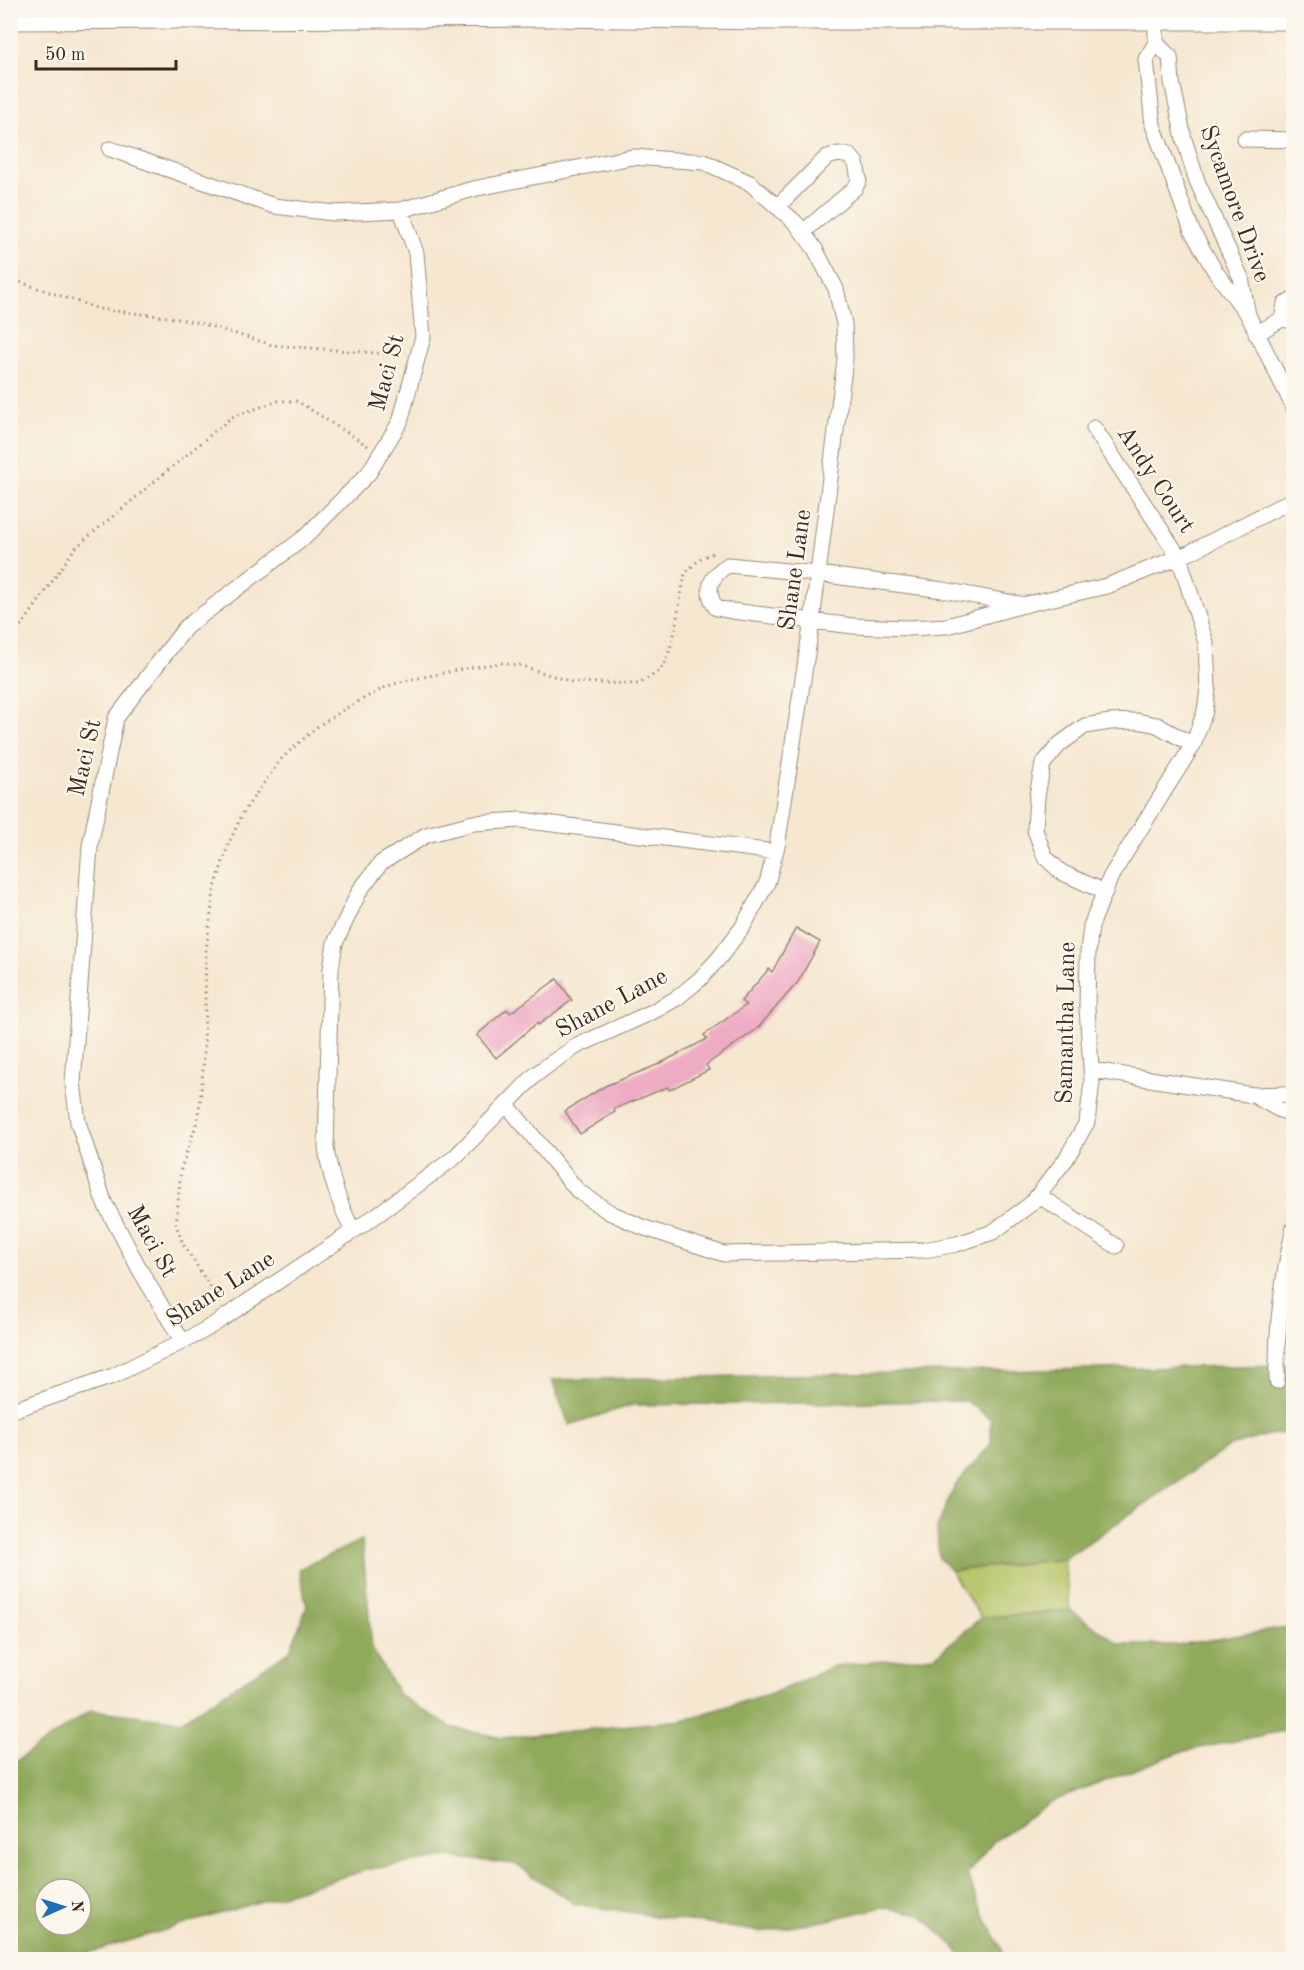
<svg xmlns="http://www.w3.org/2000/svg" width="1304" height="1970" font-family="'Old Standard TT',serif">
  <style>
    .green { fill: #b6c467; stroke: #787742; stroke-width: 1.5 }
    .forest { fill: #90aa5c; stroke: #666a3d; stroke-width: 1.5; fill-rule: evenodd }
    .building { fill: #eeabc4 }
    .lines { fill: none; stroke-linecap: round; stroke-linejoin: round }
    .street-casing { stroke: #988877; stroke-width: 17 }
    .secondary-casing { stroke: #988877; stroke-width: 23 }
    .path { stroke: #988877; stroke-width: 3; stroke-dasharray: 1.5 4.5; stroke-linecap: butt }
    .street { stroke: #fff; stroke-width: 15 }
    .secondary { stroke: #fff; stroke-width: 21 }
    .labels { text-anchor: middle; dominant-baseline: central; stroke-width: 4.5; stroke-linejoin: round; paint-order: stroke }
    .street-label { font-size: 24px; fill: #3b2a1e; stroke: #fbf7ec }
  </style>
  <rect width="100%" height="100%" fill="#fbf7ec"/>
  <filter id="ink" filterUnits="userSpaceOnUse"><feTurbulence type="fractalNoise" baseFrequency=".0167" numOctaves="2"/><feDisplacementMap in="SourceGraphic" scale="12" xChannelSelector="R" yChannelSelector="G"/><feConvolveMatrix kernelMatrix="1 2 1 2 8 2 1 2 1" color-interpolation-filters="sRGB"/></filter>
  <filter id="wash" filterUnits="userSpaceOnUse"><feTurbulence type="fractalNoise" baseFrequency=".008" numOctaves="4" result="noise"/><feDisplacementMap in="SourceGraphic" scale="24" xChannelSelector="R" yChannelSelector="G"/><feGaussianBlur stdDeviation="1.35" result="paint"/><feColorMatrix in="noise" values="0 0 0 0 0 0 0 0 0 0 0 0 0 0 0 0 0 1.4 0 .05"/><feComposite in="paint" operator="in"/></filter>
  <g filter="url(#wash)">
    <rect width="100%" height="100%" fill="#f5e7d0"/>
    <path class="green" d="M 1064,1559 L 1070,1610 L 981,1618 L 951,1571 Z"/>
    <path class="forest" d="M 1293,1365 L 1293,1432 L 1268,1435 L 1230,1446 L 1064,1559 L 951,1571 L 939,1558 L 937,1528 L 954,1487 L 991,1444 L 991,1419 L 966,1401 L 632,1405 L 569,1425 L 552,1380 Z
      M 362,1540 L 372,1649 L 399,1695 L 450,1727 L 502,1738 L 683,1720 L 781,1690 L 834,1666 L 935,1656 L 981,1618 L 1070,1610 L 1121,1645 L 1177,1645 L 1293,1627 L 1293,1729 L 1180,1752 L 1048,1803 L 993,1842 L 967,1874 L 978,1903 L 1007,1959 L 963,1959 L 954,1946 L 920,1914 L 882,1907 L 824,1921 L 762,1932 L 575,1904 L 515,1864 L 449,1857 L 369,1869 L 68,1959 L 11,1959 L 11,1765 L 91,1710 L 181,1721 L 290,1651 L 307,1606 L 299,1569 ZM 45,1889 L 81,1889 L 81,1925 L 45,1925 Z"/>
    <g id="blocks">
      <path class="building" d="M 796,928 L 820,942 L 798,982 L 757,1029 L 706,1065 L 709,1070 L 669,1090 L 668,1087 L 614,1109 L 615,1112 L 580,1134 L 565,1111 L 605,1086 L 657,1065 L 707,1039 L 704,1035 L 746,1005 L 741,1001 L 769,969 L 772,972 Z
        M 557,979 L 572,1000 L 538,1025 L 537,1023 L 496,1058 L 477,1035 L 507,1009 L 510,1013 Z"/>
    </g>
  </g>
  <g filter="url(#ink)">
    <use href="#blocks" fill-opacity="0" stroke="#988877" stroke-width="1.5"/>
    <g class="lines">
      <defs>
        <path id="street" d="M 1156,10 L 1156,43 L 1146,59 L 1153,125 L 1192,231 L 1215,271 L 1248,315 L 1241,278 L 1197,181 L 1184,139 L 1172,82 L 1170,57 L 1156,43
          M 1245,139 L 1294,140
          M 777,207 L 827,157 L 839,154 L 850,156 L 856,163 L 859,180 L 855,188 L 803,232
          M 1248,315 L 1294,408
          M 1282,319 L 1285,304 L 1294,299
          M 1256,334 L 1282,319 L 1294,321
          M 1027,604 L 947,626 L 909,628 L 853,626 L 732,611 L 716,608 C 704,590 711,575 728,565 L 818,574 L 943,590 L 1025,605 L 1027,604 L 1107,586 L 1189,553 L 1294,499
          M 1105,892 L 1061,872 L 1045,857 L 1035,830 L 1037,796 L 1043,764 L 1060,744 L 1085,726 L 1110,722 L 1137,721 L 1157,725 L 1193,745
          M 1092,1070 L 1253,1095
          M 1294,1096 L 1283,1094 L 1253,1095 L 1280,1110 L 1294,1114
          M 507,1105 L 578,1191 L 609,1212 L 642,1227 L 724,1254 L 924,1250 L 957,1244 L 993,1232 L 1032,1203 L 1066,1159 L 1087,1122 L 1092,1082 L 1087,1008 L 1088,952 L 1091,926 L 1111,876 L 1193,745 L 1205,711 L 1208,689 L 1206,643 L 1179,557 L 1094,428
          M 1038,1195 L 1116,1246
          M 353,1231 C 339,1204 330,1177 326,1147 L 331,968 L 335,943 L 360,890 L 381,863 L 426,835 L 473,823 L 521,820 L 775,852
          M 182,1341 L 140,1270 L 104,1202 L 78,1122 L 73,1083 L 90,846 L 116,718 L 186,627 L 305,537 L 368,474 L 400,422 L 423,337 L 416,253 L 401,210
          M 1277,1381 C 1276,1330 1282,1278 1294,1228
          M 10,1411 L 113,1376 L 196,1335 L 216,1323 L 377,1215 L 455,1157 L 534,1076 L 551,1063 L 577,1046 L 652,1012 L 677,998 L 700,979 L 719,958 L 742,928 L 767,883 L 777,846 L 812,621 L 845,359 L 844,324 L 836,289 L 815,249 L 796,223 L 750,183 L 704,162 L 632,157 L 473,189 L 401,210 L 334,213 L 274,206 L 110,149"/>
        <path id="secondary" d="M 10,19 L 553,16 L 774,19 L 1294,19"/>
      </defs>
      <use href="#street" class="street-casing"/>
      <use href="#secondary" class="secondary-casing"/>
      <path class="path" d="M 10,286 L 17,281 L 99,309 L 168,317 L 200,323 L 272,345 L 401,355
        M 10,632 L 23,624 L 75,548 L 232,417 L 278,401 L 297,401 L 368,446
        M 220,1302 L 183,1244 L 176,1225 L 181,1169 L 196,1125 L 200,1103 L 204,1058 L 206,951 L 214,891 L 228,845 L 243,813 L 253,798 L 282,758 L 318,726 L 353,704 L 388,686 L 404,681 L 467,668 L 500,663 L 519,665 L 572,682 L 639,684 L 658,672 L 666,662 L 674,635 L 685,573 L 701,558 L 715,552"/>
      <use href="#street" class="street"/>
      <use href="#secondary" class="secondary"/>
    </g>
  </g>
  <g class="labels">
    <g class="street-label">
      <text transform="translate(1234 204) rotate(70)">Sycamore Drive</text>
      <text transform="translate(388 373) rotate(-75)">Maci St</text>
      <text transform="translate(1155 480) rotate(57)">Andy Court</text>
      <text transform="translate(796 570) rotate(-82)">Shane Lane</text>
      <text transform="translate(86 758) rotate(-77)">Maci St</text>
      <text transform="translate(612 1004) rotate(-28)">Shane Lane</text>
      <text transform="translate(1067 1023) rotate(-89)">Samantha Lane</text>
      <text transform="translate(151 1242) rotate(61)">Maci St</text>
      <text transform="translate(221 1290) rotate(-32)">Shane Lane</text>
    </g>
  </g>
  <rect width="1304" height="1970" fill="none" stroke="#fbf7ec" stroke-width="36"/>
  <g transform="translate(63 1907) rotate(87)"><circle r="28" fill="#fbf7ec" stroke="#aea59a" stroke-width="1.5"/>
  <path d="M0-4.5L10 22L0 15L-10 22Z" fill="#1f6fb2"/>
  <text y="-9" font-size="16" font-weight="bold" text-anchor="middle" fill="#3b2a1e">N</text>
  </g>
  <path d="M36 60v9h140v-9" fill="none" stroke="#3b2a1e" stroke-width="3"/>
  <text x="45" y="60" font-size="18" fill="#3b2a1e" stroke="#fbf7ec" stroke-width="4.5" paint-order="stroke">50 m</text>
</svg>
